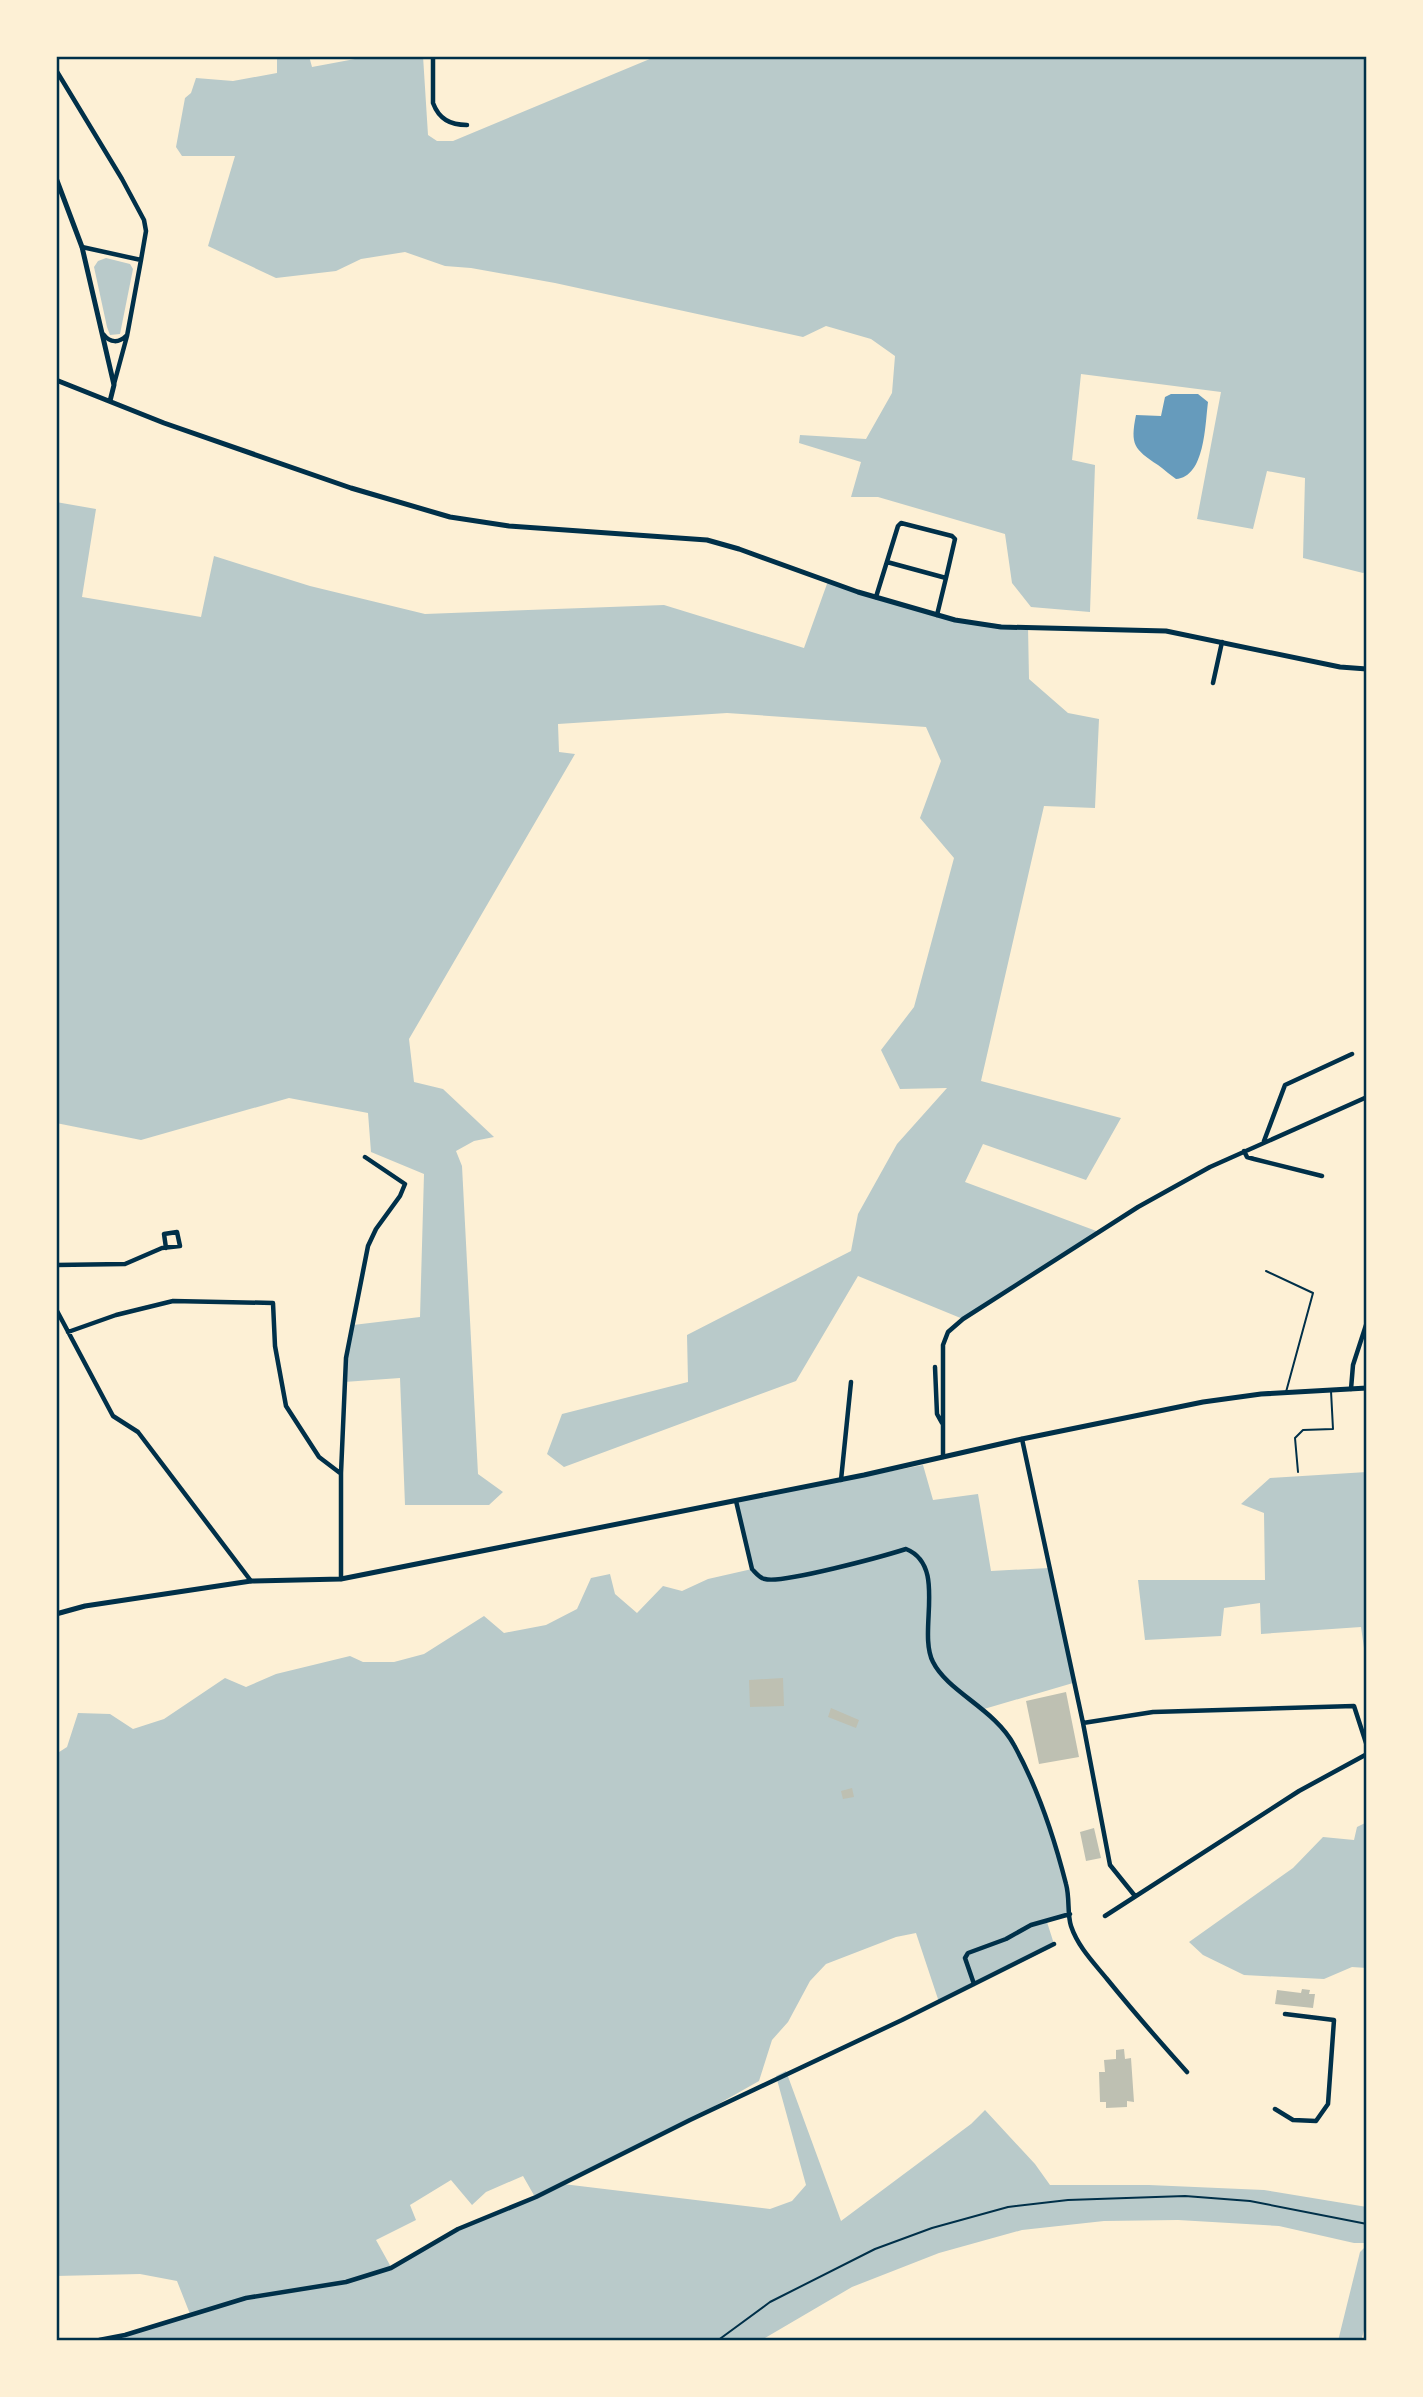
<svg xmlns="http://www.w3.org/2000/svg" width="1423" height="2397" font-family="'IBM Plex Sans',sans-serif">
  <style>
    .green { fill: #b9caca; fill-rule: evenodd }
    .water { fill: #669bbc }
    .building { fill: #bec0b2 }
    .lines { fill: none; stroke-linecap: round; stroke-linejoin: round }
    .path { stroke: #003049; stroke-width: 2 }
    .service { stroke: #003049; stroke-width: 2 }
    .minor { stroke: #003049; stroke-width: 4.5 }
    .tertiary { stroke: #003049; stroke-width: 5 }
    .neatline { fill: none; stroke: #003049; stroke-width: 2.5 }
  </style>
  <rect width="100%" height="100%" fill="#fdf0d5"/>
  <path class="green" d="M 277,56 L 309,56 L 312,67 L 371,56 L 423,56 L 428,135 L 437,141 L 453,141 L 657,56 L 1367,56 L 1367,571 L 1363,573 L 1303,558 L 1305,478 L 1267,471 L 1253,529 L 1197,519 L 1221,392 L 1081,374 L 1072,460 L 1095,465 L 1090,612 L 1031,607 L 1012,583 L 1005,534 L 878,497 L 851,497 L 861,462 L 799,443 L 800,435 L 866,439 L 892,393 L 895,356 L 871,339 L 826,326 L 803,337 L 555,283 L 471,268 L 445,266 L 405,252 L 361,259 L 336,271 L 276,278 L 208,246 L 235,156 L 182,156 L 176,147 L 185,98 L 191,93 L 196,78 L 233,81 L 277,73 Z
    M 106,258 L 130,264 L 133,269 L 120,334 L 110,335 L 107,327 L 94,267 L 98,261 Z
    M 56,502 L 96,509 L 82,597 L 201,617 L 214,556 L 310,586 L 425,614 L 664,605 L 804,648 L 828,581 L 955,620 L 1028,627 L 1029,679 L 1068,713 L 1099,719 L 1095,808 L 1044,806 L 981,1081 L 1121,1118 L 1086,1180 L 983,1144 L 965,1182 L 1099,1232 L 963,1319 L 858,1276 L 796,1381 L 564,1467 L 547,1454 L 562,1414 L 688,1382 L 687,1335 L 851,1251 L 858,1214 L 897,1144 L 947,1088 L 900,1089 L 881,1050 L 914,1007 L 954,858 L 920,818 L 941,761 L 926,727 L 727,713 L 558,724 L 559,752 L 575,754 L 409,1039 L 414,1082 L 443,1089 L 494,1137 L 474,1141 L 456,1151 L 462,1166 L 478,1474 L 503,1492 L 489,1505 L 405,1505 L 400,1378 L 344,1382 L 353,1325 L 420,1317 L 424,1174 L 371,1152 L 368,1113 L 289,1098 L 141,1140 L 56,1123 Z
    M 923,1465 L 933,1500 L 978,1494 L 991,1571 L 1049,1568 L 1073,1683 L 984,1709 L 1013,1742 L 1030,1777 L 1050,1831 L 1067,1886 L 1070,1914 L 1047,1922 L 1054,1944 L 939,2002 L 916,1933 L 896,1937 L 826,1964 L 810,1981 L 788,2022 L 772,2040 L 759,2081 L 690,2120 L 563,2184 L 770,2209 L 792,2201 L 806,2185 L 776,2076 L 786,2071 L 841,2221 L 971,2124 L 985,2110 L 1035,2164 L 1050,2185 L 1149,2185 L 1264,2190 L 1367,2207 L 1367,2243 L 1354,2243 L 1279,2226 L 1178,2220 L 1104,2221 L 1022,2230 L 939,2253 L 852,2287 L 760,2341 L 99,2341 L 190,2314 L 177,2281 L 140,2274 L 56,2276 L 56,1754 L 67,1747 L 78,1713 L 110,1714 L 133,1729 L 164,1719 L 225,1678 L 246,1687 L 276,1674 L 350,1656 L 363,1662 L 394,1662 L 424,1654 L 484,1616 L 504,1633 L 546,1625 L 577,1609 L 591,1578 L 610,1574 L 615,1594 L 637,1613 L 663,1586 L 682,1591 L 708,1579 L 752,1569 L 736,1501 ZM 523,2176 L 535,2197 L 458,2229 L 391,2267 L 376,2240 L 416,2220 L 410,2205 L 451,2180 L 472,2205 L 486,2192 Z
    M 1367,1472 L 1367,1655 L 1365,1655 L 1361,1627 L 1261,1634 L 1260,1603 L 1224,1608 L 1221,1636 L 1145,1640 L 1138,1580 L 1265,1580 L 1264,1513 L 1241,1504 L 1270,1478 Z
    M 1367,1822 L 1367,1968 L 1352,1967 L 1324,1979 L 1244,1975 L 1203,1955 L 1189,1942 L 1293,1868 L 1323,1837 L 1354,1840 L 1357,1827 Z
    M 1367,2245 L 1367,2320 L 1361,2341 L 1338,2341 L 1360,2252 Z"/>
  <path class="water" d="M 1171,394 L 1198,394 L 1208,402 C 1205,425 1205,477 1176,479 C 1170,475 1165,470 1158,465 C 1134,449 1130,445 1136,415 L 1161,416 L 1165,397 Z"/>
  <path class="building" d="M 783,1678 L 784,1706 L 750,1707 L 749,1680 Z
    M 1066,1692 L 1079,1757 L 1039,1764 L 1026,1701 Z
    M 831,1708 L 859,1720 L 856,1728 L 828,1717 Z
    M 852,1788 L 854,1797 L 843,1799 L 841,1791 Z
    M 1094,1828 L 1101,1858 L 1086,1861 L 1080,1832 Z
    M 1302,1989 L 1310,1990 L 1309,1994 L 1315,1994 L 1313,2008 L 1275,2004 L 1277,1990 L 1301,1993 Z
    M 1124,2049 L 1125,2059 L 1131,2058 L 1134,2102 L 1127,2101 L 1127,2107 L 1106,2108 L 1106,2102 L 1100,2102 L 1099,2072 L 1105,2072 L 1104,2060 L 1116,2059 L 1116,2050 Z"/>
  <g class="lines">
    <path class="path" d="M 717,2341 L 770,2302 L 875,2249 L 932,2228 L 1008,2207 L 1068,2200 L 1185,2196 L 1250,2201 L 1367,2224"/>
    <path class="service" d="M 1266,1271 L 1313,1293 L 1286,1392
      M 1298,1472 L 1295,1438 L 1303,1430 L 1333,1429 L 1331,1391"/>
    <path class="minor" d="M 433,56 L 433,103 C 439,119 450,125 467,125
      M 56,70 L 122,179 L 144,220 L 146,231 L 141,260 L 127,336 L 114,384
      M 82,247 L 141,260
      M 104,335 C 110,343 119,343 126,336
      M 887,562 L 946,578 L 937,615
      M 876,597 L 898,526 L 901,523 L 952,536 L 955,539 L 946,578
      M 1213,683 L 1222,642
      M 1264,1141 L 1285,1085 L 1352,1054
      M 1244,1151 L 1247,1157 L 1254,1159 L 1322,1176
      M 56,1265 L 125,1264 L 162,1248 L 180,1246 L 177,1232 L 164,1234 L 166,1248
      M 56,1309 L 113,1416 L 138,1432 L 251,1581
      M 68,1332 L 116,1315 L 173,1301 L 273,1303 L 275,1346 L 286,1406 L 319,1457 L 340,1473
      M 935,1367 L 937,1414 L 942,1423
      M 1351,1389 L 1353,1365 L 1367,1322
      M 1022,1439 L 1083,1723 L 1110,1865 L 1135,1896
      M 943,1457 L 943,1345 L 948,1332 L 963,1319 L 1138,1207 L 1210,1167 L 1367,1097
      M 841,1480 L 851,1382
      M 736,1501 L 752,1569 C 756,1573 759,1578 765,1579 C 782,1584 884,1556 906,1549 C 948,1566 917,1631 933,1662 C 948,1692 995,1709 1014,1745 C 1038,1788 1054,1837 1066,1884 C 1070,1898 1067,1914 1071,1926 C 1078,1947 1094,1963 1107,1979 C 1133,2011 1160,2042 1187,2072
      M 341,1579 L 341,1473 L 346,1358 L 368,1246 L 376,1229 L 400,1196 L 405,1184 L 365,1157
      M 1083,1723 L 1153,1712 L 1354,1706 L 1367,1746
      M 1105,1916 L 1299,1791 L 1367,1754
      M 974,1984 L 965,1958 L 968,1953 L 1006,1939 L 1031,1925 L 1070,1914
      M 1275,2109 L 1293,2120 L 1316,2121 L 1328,2104 L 1334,2020 L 1285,2014
      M 62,2341 L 99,2340 L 125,2335 L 246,2298 L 346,2282 L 391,2268 L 458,2229 L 536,2197 L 690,2120 L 902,2020 L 1054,1944"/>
    <path class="tertiary" d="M 56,178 L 82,247 L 114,385 L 110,401
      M 56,380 L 164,423 L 351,488 L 450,517 L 509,526 L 707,540 L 739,549 L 858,592 L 955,620 L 1001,627 L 1166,631 L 1340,667 L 1367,669
      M 56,1614 L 85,1606 L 251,1581 L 341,1579 L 864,1475 L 1022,1439 L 1203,1402 L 1261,1394 L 1367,1388"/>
  </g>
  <rect width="1423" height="2397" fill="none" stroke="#fdf0d5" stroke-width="116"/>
  <rect x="58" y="58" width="1307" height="2281" class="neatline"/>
</svg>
